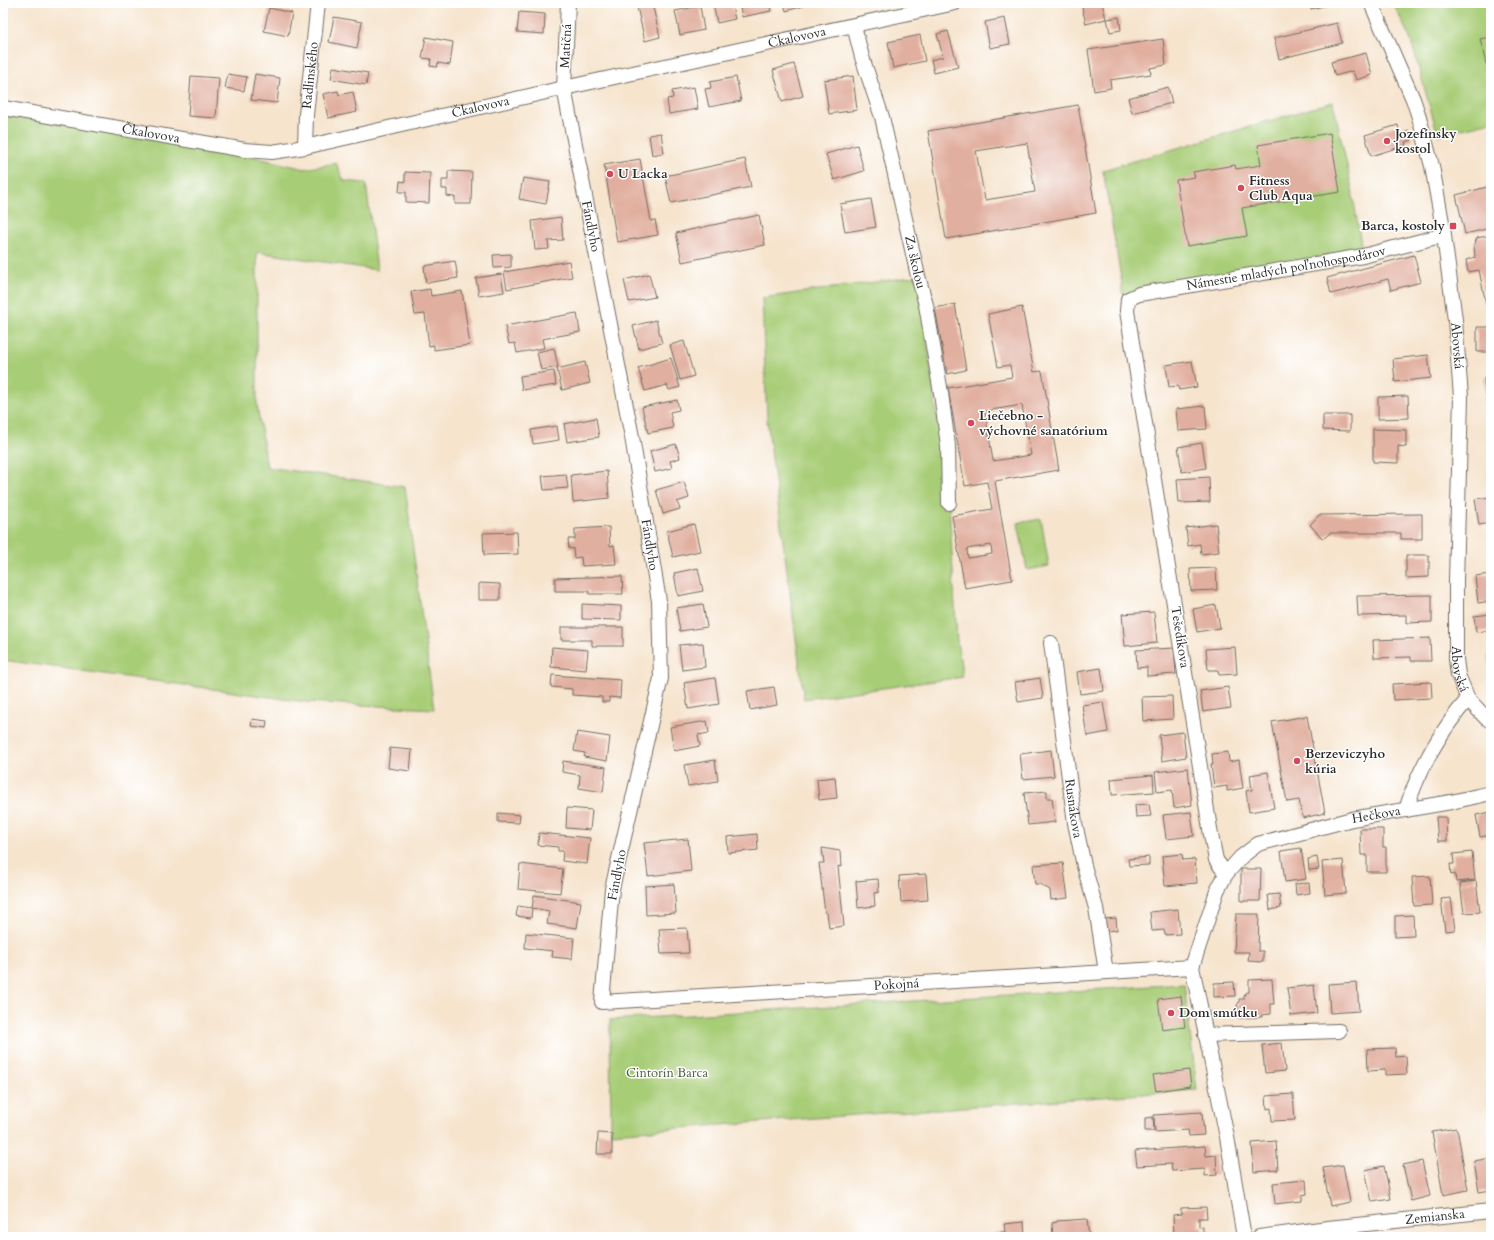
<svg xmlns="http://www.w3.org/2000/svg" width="1494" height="1240" font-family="Cardo,serif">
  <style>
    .green { fill: #a8cd77; stroke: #6a7c51 }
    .building { fill: #e1af9f; fill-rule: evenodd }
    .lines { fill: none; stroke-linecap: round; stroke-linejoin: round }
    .minor-casing { stroke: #726c64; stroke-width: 16 }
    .minor { stroke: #fff; stroke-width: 14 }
    .poi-dot { fill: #d1495b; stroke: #fff; stroke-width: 1.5 }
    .labels { text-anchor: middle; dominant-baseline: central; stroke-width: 3; stroke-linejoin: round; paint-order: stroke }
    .street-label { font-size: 13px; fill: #2b2b2b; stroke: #fff }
    .poi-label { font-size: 13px; font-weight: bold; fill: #2b2b2b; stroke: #fff; text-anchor: start }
    .park-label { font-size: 13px; fill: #505c42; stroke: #fff }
  </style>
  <rect width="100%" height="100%" fill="#fff"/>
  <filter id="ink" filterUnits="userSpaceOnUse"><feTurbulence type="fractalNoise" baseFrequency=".025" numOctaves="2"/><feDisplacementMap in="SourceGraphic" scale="8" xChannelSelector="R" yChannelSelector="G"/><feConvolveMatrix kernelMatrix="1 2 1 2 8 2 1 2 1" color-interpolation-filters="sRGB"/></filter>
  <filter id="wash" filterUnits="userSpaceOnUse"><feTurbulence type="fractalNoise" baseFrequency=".012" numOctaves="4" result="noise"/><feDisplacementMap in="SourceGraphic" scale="16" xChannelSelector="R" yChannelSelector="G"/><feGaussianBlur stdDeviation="0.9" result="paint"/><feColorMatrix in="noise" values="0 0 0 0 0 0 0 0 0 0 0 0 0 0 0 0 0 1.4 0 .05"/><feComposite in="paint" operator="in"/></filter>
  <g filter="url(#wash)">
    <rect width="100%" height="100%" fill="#f6e4cd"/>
    <path class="green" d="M 1393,3 L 1491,3 L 1491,122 L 1438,135 L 1410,38 Z
      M 1333,102 L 1351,184 L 1363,256 L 1128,299 L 1122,292 L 1122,284 L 1103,170 Z
      M 3,114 L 241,154 L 305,169 L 336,163 L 344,181 L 366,183 L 377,270 L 257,252 L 257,405 L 267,467 L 405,487 L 434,709 L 306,702 L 3,660 Z
      M 918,276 L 949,503 L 957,642 L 963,677 L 804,699 L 767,420 L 762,298 Z
      M 1041,519 L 1049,566 L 1027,570 L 1018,523 Z
      M 1184,984 L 1197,1090 L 611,1133 L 610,1020 Z"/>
    <g id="blocks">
      <path class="building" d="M 640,3 L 652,3 L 660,37 L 645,41 L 637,7 L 641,6 Z
        M 713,3 L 731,3 L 735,19 L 717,23 Z
        M 739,3 L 769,3 L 771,11 L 742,17 Z
        M 784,3 L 803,3 L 804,6 L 786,11 Z
        M 1081,3 L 1102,3 L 1106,19 L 1086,24 Z
        M 1310,3 L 1327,3 L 1328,5 L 1311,9 Z
        M 700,6 L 704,30 L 680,35 L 675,11 Z
        M 269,8 L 292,13 L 288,36 L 264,31 Z
        M 519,12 L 545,14 L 544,34 L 517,32 Z
        M 334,17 L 362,22 L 357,48 L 329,42 Z
        M 1119,17 L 1121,30 L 1110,32 L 1107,19 Z
        M 1005,18 L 1010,44 L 990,48 L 985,22 Z
        M 1337,23 L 1342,43 L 1279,59 L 1274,38 Z
        M 1489,29 L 1491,29 L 1491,63 L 1486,64 L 1480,39 L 1490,37 Z
        M 948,31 L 958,67 L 934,73 L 931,60 L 943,57 L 937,34 Z
        M 920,35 L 925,61 L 893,68 L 888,42 Z
        M 426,37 L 453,42 L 450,65 L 438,63 L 437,67 L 430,66 L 431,59 L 422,58 Z
        M 1163,39 L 1166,65 L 1150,68 L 1151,74 L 1110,80 L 1111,88 L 1094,91 L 1088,50 Z
        M 1366,53 L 1372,75 L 1356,80 L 1353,71 L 1335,76 L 1331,62 Z
        M 794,64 L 803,96 L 782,102 L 773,70 Z
        M 333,67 L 368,73 L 366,85 L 331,79 Z
        M 228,74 L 247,77 L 244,91 L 225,88 Z
        M 255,74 L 280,78 L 277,103 L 251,100 Z
        M 191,76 L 219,78 L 216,118 L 188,116 Z
        M 853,76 L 857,110 L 829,114 L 824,80 Z
        M 736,77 L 741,101 L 709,107 L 705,89 L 711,88 L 710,82 Z
        M 694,87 L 698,109 L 669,114 L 667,99 L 673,98 L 672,91 Z
        M 1168,87 L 1172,103 L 1132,113 L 1128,98 Z
        M 338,91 L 339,95 L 353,92 L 357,112 L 328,118 L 323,94 Z
        M 1078,105 L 1096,213 L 946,239 L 928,131 ZM 1027,143 L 1035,192 L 985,200 L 976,151 Z
        M 1398,125 L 1400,134 L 1409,131 L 1412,140 L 1405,142 L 1406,145 L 1371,156 L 1365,135 Z
        M 661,133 L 664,153 L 652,155 L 649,135 Z
        M 1330,133 L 1340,192 L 1242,208 L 1247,236 L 1187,246 L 1176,180 L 1195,177 L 1193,172 L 1235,165 L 1236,169 L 1261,165 L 1258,145 Z
        M 857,145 L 864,171 L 834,180 L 826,154 Z
        M 640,159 L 651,221 L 655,220 L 658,235 L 617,242 L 604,165 Z
        M 745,159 L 751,187 L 671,203 L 665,176 Z
        M 448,171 L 472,172 L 471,204 L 455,204 L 455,197 L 447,196 L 447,189 L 442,189 L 442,180 L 448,180 Z
        M 405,172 L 430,173 L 429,203 L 406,202 L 406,192 L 399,192 L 400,181 L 405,182 Z
        M 523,178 L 550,182 L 546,204 L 519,199 Z
        M 1491,186 L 1491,228 L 1465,234 L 1456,195 Z
        M 871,199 L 876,227 L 845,232 L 840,204 Z
        M 759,215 L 765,245 L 682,262 L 676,233 Z
        M 561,217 L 563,240 L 548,241 L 549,249 L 535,250 L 532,221 Z
        M 1491,235 L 1491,313 L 1488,314 L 1479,270 L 1468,272 L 1466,260 L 1475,257 L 1474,245 L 1477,238 Z
        M 511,254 L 511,267 L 494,268 L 493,255 Z
        M 1414,255 L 1421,282 L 1391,290 L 1388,279 L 1331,294 L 1327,278 Z
        M 455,261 L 458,278 L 426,283 L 424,266 Z
        M 569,261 L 572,277 L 507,289 L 504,272 Z
        M 501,274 L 504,292 L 479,296 L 476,278 Z
        M 649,274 L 655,297 L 629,302 L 624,280 Z
        M 430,289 L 431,296 L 462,291 L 470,345 L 434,350 L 434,345 L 429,346 L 425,314 L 415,315 L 411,292 Z
        M 955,304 L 966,370 L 947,374 L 935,308 Z
        M 1022,307 L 1034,372 L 1042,371 L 1059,470 L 995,481 L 1012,580 L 965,588 L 952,516 L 992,509 L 987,482 L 965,486 L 948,388 L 1012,377 L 1010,365 L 998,367 L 988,314 ZM 1022,405 L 1031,455 L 993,461 L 985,411 ZM 991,545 L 992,554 L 968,558 L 967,549 Z
        M 577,313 L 580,332 L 542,339 L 544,348 L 517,353 L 515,343 L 509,344 L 505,326 Z
        M 656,320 L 662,343 L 639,349 L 633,326 Z
        M 1477,327 L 1491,327 L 1491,352 L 1477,352 Z
        M 684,341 L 694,376 L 680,380 L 670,345 Z
        M 554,348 L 558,367 L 541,370 L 537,352 Z
        M 1428,355 L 1431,378 L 1395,382 L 1393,359 Z
        M 671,358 L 680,387 L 669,390 L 667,385 L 645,391 L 638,368 Z
        M 1192,361 L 1197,387 L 1179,390 L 1178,386 L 1169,387 L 1166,365 Z
        M 585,362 L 590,383 L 562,390 L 557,369 Z
        M 554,371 L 556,385 L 522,390 L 520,376 Z
        M 1491,377 L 1491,401 L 1487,402 L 1484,378 Z
        M 1408,396 L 1409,418 L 1378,419 L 1378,397 Z
        M 677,400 L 679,410 L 670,412 L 673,428 L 648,433 L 642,407 Z
        M 1205,406 L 1207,429 L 1178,431 L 1176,409 Z
        M 1323,415 L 1350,415 L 1350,431 L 1323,430 Z
        M 596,418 L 599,437 L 567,442 L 564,424 Z
        M 557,426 L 559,440 L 533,444 L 531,430 Z
        M 1373,429 L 1406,430 L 1406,447 L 1398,446 L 1398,463 L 1373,462 Z
        M 1202,443 L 1206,468 L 1182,472 L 1178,447 Z
        M 676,444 L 680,458 L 670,461 L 672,468 L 655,472 L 650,451 Z
        M 607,471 L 609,498 L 573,502 L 571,475 Z
        M 566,474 L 568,488 L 544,490 L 542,476 Z
        M 1488,475 L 1491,475 L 1491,494 L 1489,494 Z
        M 1209,477 L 1210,502 L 1179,503 L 1177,479 Z
        M 684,482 L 689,498 L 677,502 L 680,509 L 663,514 L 656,490 Z
        M 1491,497 L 1491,523 L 1479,525 L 1475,499 Z
        M 1422,514 L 1422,539 L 1401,539 L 1401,533 L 1330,533 L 1323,539 L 1310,525 L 1319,515 Z
        M 694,524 L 700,551 L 673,557 L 667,531 Z
        M 1216,524 L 1219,552 L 1201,554 L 1200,544 L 1188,546 L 1186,528 Z
        M 609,527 L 610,546 L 614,545 L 616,564 L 582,566 L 581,557 L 574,558 L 573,548 L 569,549 L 568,539 L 575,539 L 575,529 Z
        M 517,532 L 518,554 L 484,555 L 483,533 Z
        M 1406,555 L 1429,555 L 1429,577 L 1406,578 Z
        M 698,568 L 703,591 L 678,596 L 674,573 Z
        M 1216,568 L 1217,590 L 1191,591 L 1190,569 Z
        M 1491,574 L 1491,601 L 1478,603 L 1475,576 Z
        M 622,576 L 623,594 L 589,594 L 589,591 L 555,591 L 555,578 Z
        M 479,583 L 500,584 L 500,600 L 479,600 Z
        M 1432,595 L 1432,622 L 1406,623 L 1406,615 L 1358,616 L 1357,596 Z
        M 582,604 L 621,606 L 621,620 L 582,619 Z
        M 703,604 L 707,627 L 680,631 L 676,608 Z
        M 1216,605 L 1220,628 L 1197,632 L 1193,609 Z
        M 1154,612 L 1157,643 L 1125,646 L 1122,614 Z
        M 1491,614 L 1491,630 L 1476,632 L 1474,616 Z
        M 561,627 L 623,627 L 623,646 L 592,646 L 592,640 L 561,640 Z
        M 1430,638 L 1431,661 L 1411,661 L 1411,657 L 1374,658 L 1373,640 Z
        M 703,643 L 705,667 L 682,670 L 679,645 Z
        M 552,647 L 588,650 L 586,670 L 551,667 Z
        M 1235,647 L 1237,674 L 1219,675 L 1218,670 L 1208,670 L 1206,649 Z
        M 1174,648 L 1176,674 L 1147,676 L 1147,667 L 1137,668 L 1136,650 Z
        M 1488,655 L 1491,655 L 1491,671 L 1490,671 Z
        M 1101,668 L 1104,691 L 1080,694 L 1077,672 Z
        M 552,675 L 621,680 L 620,698 L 609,697 L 609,702 L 602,702 L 602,697 L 572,695 L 572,689 L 551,687 Z
        M 715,678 L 719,704 L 688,709 L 684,683 Z
        M 1040,678 L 1043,698 L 1018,702 L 1015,682 Z
        M 1431,682 L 1432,698 L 1393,700 L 1392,684 Z
        M 774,687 L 777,705 L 750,710 L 747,691 Z
        M 1228,687 L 1231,708 L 1203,712 L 1200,691 Z
        M 1172,696 L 1173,719 L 1143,721 L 1142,697 Z
        M 1103,702 L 1108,732 L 1087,736 L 1082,705 Z
        M 1307,716 L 1325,813 L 1303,818 L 1299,800 L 1287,802 L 1272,722 Z
        M 252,719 L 267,721 L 266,728 L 251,726 Z
        M 707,721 L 709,733 L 698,735 L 700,746 L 674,751 L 670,727 Z
        M 577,732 L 610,737 L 607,761 L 584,757 L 585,753 L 574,751 Z
        M 1183,732 L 1186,757 L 1162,761 L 1159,735 Z
        M 390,748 L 412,750 L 410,771 L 388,768 Z
        M 1051,750 L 1054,776 L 1023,779 L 1020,754 Z
        M 1228,752 L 1229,762 L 1239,760 L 1243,788 L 1227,791 L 1227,786 L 1214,788 L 1211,764 L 1213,764 L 1212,754 Z
        M 715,760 L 718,781 L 688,786 L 684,765 Z
        M 563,761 L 606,767 L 603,792 L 579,788 L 580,775 L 562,772 Z
        M 1188,768 L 1192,805 L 1174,808 L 1172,790 L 1157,792 L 1155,772 Z
        M 1268,772 L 1274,808 L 1249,812 L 1246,791 L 1252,790 L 1250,775 Z
        M 1153,775 L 1154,792 L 1112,795 L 1111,779 Z
        M 835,777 L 837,798 L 819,800 L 817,779 Z
        M 1047,791 L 1047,798 L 1052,798 L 1055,822 L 1028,825 L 1024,793 Z
        M 1149,804 L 1151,816 L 1136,817 L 1135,805 Z
        M 567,808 L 592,810 L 590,830 L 566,828 Z
        M 1191,812 L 1194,836 L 1166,839 L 1163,815 Z
        M 1491,812 L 1491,835 L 1480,837 L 1476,815 Z
        M 498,813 L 520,815 L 519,823 L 498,822 Z
        M 1436,817 L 1446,817 L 1447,841 L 1438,841 Z
        M 1360,829 L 1383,829 L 1383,847 L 1386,847 L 1386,872 L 1367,872 L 1367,855 L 1361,855 Z
        M 539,833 L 590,838 L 587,864 L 562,861 L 563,851 L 558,851 L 558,847 L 538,845 Z
        M 757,834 L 758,850 L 728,853 L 727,837 Z
        M 688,839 L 691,871 L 648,876 L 644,843 Z
        M 822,848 L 840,851 L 841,867 L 838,866 L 844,926 L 829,928 L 827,913 L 825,913 L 819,863 L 824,863 Z
        M 1301,848 L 1306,879 L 1285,882 L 1281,851 Z
        M 1472,852 L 1475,880 L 1456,882 L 1455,874 L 1451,875 L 1450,864 L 1454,864 L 1453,854 Z
        M 1182,854 L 1183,860 L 1195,859 L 1197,883 L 1165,886 L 1162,856 Z
        M 1149,857 L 1149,865 L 1129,866 L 1128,859 Z
        M 1317,857 L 1319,869 L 1309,870 L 1308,859 Z
        M 1343,860 L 1346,893 L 1325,895 L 1322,862 Z
        M 1063,863 L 1068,898 L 1051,900 L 1050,890 L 1040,884 L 1035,884 L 1033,865 Z
        M 520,864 L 563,869 L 560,893 L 518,889 Z
        M 1241,869 L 1261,869 L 1260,901 L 1241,901 Z
        M 926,874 L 928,900 L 901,902 L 899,876 Z
        M 1430,876 L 1432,905 L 1414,906 L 1412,877 Z
        M 878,879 L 879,892 L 874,893 L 875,906 L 858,908 L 856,881 Z
        M 1476,881 L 1480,912 L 1464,913 L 1460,883 Z
        M 1309,883 L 1310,893 L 1296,895 L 1295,884 Z
        M 674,884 L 676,913 L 646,915 L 645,886 Z
        M 1279,894 L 1281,908 L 1270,910 L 1268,895 Z
        M 534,895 L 581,902 L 577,928 L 547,924 L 549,911 L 532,908 Z
        M 1451,898 L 1455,930 L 1445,931 L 1441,899 Z
        M 518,906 L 532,908 L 531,918 L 516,916 Z
        M 1178,909 L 1180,934 L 1165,935 L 1164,930 L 1152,931 L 1150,912 Z
        M 1236,914 L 1259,914 L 1258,951 L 1263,951 L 1263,962 L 1248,961 L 1249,952 L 1234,952 Z
        M 1413,915 L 1414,936 L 1395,937 L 1395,916 Z
        M 1116,918 L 1117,930 L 1105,931 L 1104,919 Z
        M 687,928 L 689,953 L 661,954 L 659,929 Z
        M 526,933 L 574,938 L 572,959 L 552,957 L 553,951 L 525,948 Z
        M 1272,979 L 1274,1004 L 1271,1004 L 1271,1014 L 1261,1015 L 1262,1017 L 1240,1018 L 1240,1014 L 1238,1012 L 1237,1005 L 1239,1002 L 1239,999 L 1244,999 L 1244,995 L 1246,993 L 1249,992 L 1249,980 Z
        M 1234,982 L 1235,996 L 1214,997 L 1214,983 Z
        M 1357,982 L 1359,1011 L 1330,1013 L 1328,984 Z
        M 1314,985 L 1317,1013 L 1291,1016 L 1287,988 Z
        M 1181,996 L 1185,1027 L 1162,1030 L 1158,999 Z
        M 1282,1043 L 1285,1071 L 1265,1073 L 1262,1045 Z
        M 1395,1048 L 1396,1057 L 1406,1056 L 1407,1074 L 1385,1075 L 1385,1070 L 1368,1071 L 1367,1049 Z
        M 1189,1070 L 1191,1086 L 1156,1091 L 1153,1075 Z
        M 1293,1094 L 1295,1120 L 1272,1121 L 1271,1108 L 1267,1109 L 1266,1096 Z
        M 1202,1112 L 1204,1135 L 1189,1136 L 1188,1130 L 1155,1132 L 1154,1115 Z
        M 1153,1117 L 1154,1131 L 1145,1131 L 1145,1118 Z
        M 1457,1128 L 1468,1190 L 1443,1195 L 1432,1132 Z
        M 598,1133 L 612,1134 L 612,1154 L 597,1154 Z
        M 1276,1141 L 1278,1170 L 1254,1172 L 1252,1143 Z
        M 1205,1146 L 1206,1156 L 1216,1155 L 1217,1175 L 1205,1176 L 1205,1169 L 1172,1171 L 1171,1164 L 1137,1166 L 1135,1151 Z
        M 1491,1158 L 1491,1190 L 1479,1192 L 1474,1161 Z
        M 1422,1161 L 1430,1196 L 1411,1201 L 1403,1165 Z
        M 1343,1165 L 1350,1202 L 1330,1206 L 1323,1168 Z
        M 1384,1166 L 1391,1199 L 1372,1202 L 1365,1170 Z
        M 1306,1180 L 1307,1194 L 1302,1195 L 1302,1201 L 1275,1204 L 1273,1183 Z
        M 1206,1207 L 1207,1218 L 1199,1218 L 1199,1227 L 1203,1226 L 1203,1235 L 1174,1237 L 1173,1215 L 1181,1214 L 1181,1208 Z
        M 1087,1219 L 1089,1237 L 1053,1237 L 1052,1223 L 1057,1222 L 1057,1221 Z
        M 1024,1222 L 1025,1237 L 995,1237 L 994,1233 L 1005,1232 L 1004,1224 Z
        M 1491,1233 L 1491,1237 L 1480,1237 L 1479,1235 Z"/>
    </g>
  </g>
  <g filter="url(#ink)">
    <use href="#blocks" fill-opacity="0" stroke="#726c64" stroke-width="1"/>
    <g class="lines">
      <defs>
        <g id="minor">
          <path id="s1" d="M 568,3 L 564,88 L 632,437 L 659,601 L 661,678 L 612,889 L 602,1002 L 1192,967"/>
          <path id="s2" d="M 1371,3 L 1413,99 L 1419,117 L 1432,166 L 1443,228 L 1455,320 L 1461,397 L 1456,581 L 1456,659 L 1458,675 L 1468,699 L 1486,718 L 1491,721"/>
          <path id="s3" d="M 854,26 L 862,57 L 882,117 L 918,276 L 926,305 L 941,393 L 948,446 L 949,503"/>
          <path id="s4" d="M 3,108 L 245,150 L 272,152 L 305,147 L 564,88 L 955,3"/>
          <path id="s5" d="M 305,147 L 306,115 L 318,3"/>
          <path id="s6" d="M 1051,643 L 1075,823 L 1084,866 L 1096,908 L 1106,972"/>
          <path d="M 1406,810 C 1418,770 1441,730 1468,699"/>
          <path id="s7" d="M 1226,874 L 1241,857 L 1258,844 L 1352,819 L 1451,802 L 1491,793"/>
          <path d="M 1205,1035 L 1339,1031"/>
          <path id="s8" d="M 1244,1237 L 1227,1137 L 1192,967 L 1217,891 L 1226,874 L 1216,860 L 1211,835 L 1127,311 L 1128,299 L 1139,294 L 1363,256 L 1444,235"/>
          <path id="s9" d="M 1259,1237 L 1328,1228 L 1491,1211"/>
        </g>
      </defs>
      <use href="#minor" class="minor-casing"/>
      <use href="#minor" class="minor"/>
    </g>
  </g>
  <g class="poi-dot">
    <circle cx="1387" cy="141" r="4"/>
    <circle cx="610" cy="174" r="4"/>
    <circle cx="1241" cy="188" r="4"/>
    <rect x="1449" y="222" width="8" height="8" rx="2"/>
    <circle cx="971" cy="423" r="4"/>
    <circle cx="1297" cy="761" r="4"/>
    <circle cx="1171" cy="1013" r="4"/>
  </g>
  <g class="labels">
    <g class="street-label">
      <text stroke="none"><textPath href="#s4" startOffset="810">Čkalovova</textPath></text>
      <text transform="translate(566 46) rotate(-87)">Matičná</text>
      <text stroke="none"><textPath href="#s5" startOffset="72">Radlinského</textPath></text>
      <text stroke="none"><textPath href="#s4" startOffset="486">Čkalovova</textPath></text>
      <text stroke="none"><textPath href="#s4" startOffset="150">Čkalovova</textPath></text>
      <text stroke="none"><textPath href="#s1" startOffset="226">Fándlyho</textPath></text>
      <text stroke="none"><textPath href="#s3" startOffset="244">Za školou</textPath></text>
      <text stroke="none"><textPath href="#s8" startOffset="1121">Námestie mladých poľnohospodárov</textPath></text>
      <text stroke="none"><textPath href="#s2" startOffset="356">Abovská</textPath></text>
      <text stroke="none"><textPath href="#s1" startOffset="550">Fándlyho</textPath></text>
      <text transform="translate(1180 637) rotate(81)">Tešedíkova</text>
      <text stroke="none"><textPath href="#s2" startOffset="680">Abovská</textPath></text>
      <text stroke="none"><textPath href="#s6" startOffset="167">Rusnákova</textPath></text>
      <text stroke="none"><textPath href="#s7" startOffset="166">Hečkova</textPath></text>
      <text transform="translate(617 875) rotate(-79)">Fándlyho</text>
      <text stroke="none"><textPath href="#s1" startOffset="1309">Pokojná</textPath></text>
      <text stroke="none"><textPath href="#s9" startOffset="177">Zemianska</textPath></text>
    </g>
    <g class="poi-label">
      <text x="1395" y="134">Jozefínsky<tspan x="1395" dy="15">kostol</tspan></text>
      <text x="618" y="174">U Lacka</text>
      <text x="1249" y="181">Fitness<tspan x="1249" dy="15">Club Aqua</tspan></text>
      <text x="1445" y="226" text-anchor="end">Barca, kostoly</text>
      <text x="979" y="416">Liečebno -<tspan x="979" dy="15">výchovné sanatórium</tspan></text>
      <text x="1305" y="754">Berzeviczyho<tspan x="1305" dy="15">kúria</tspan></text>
      <text x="1179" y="1013">Dom smútku</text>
    </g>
    <g class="park-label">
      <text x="667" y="1073">Cintorín Barca</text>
    </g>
  </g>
  <rect width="1494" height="1240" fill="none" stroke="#fff" stroke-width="16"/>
</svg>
